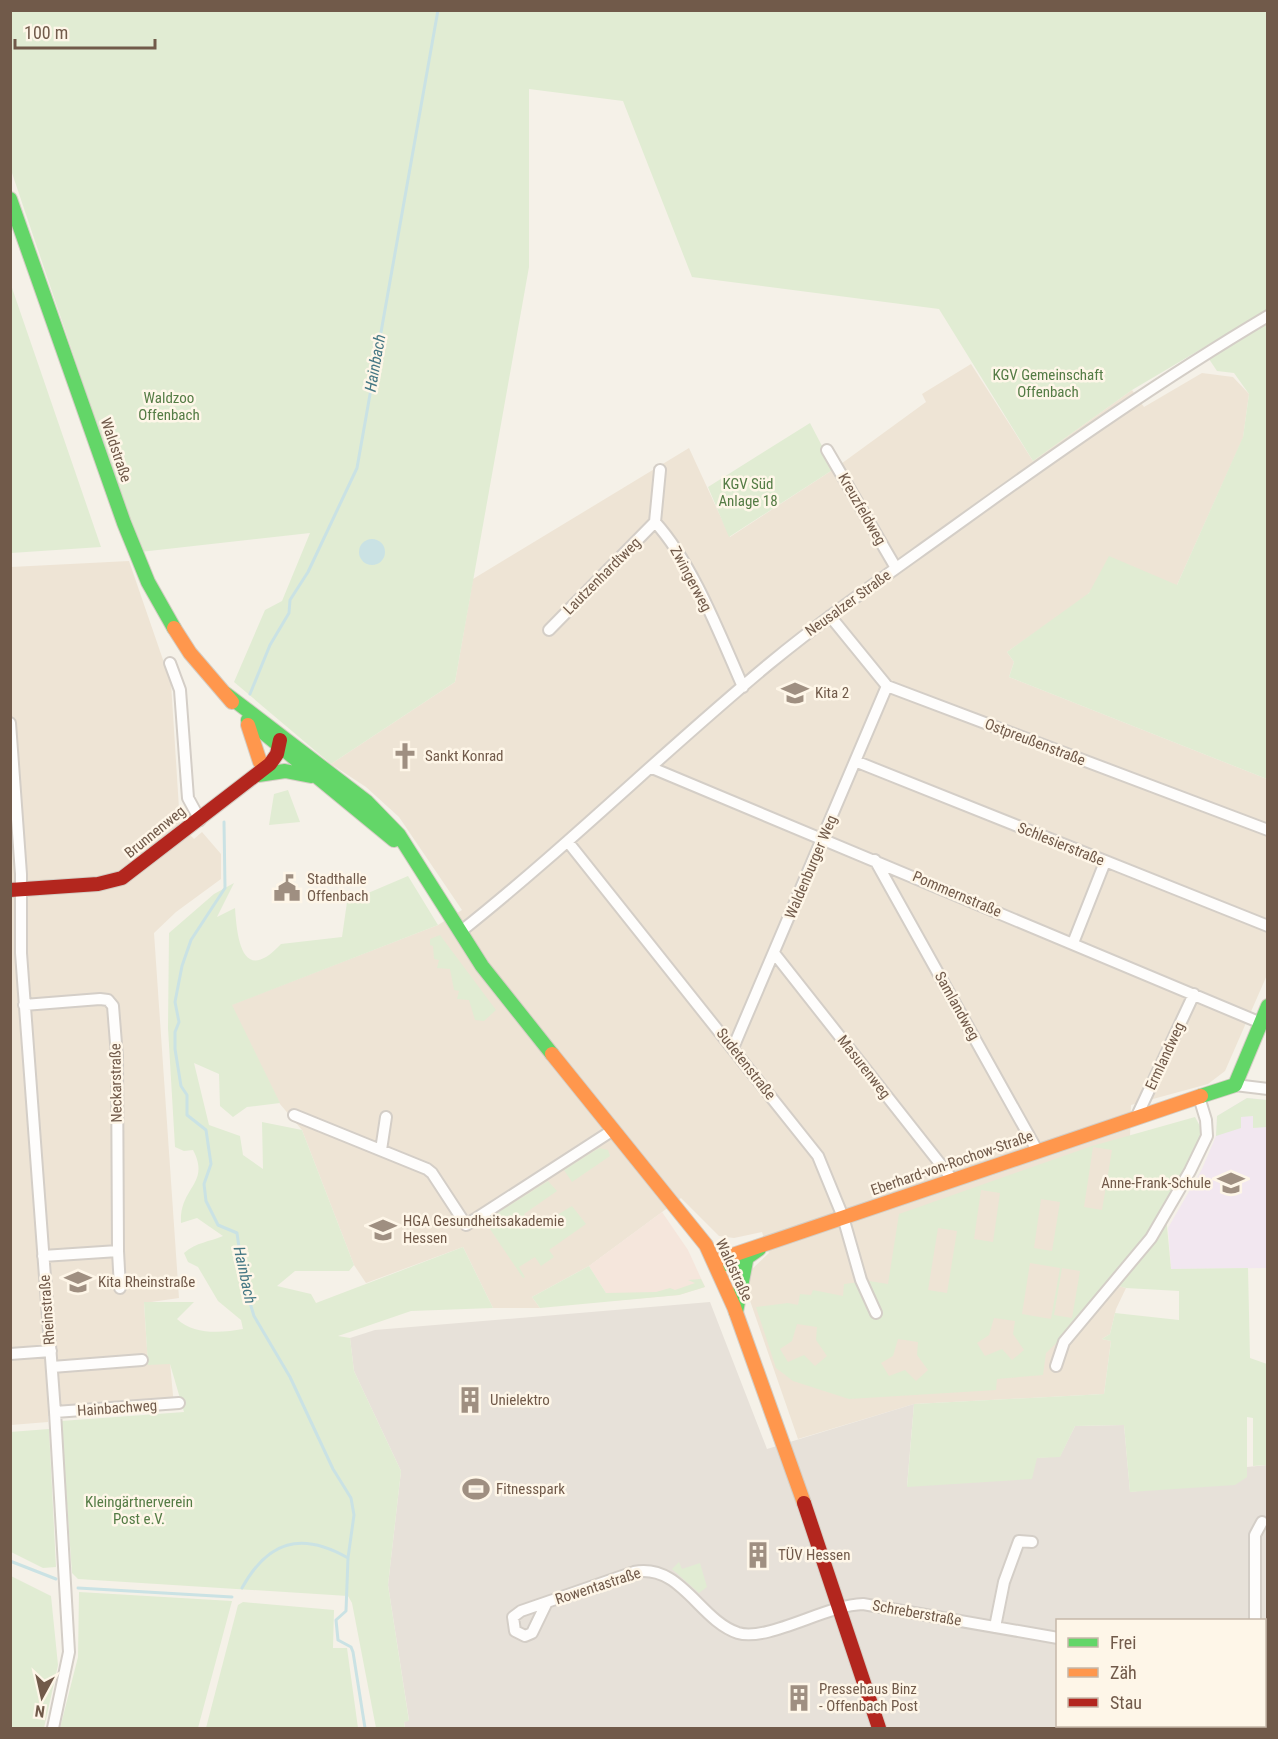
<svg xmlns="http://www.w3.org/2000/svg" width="1278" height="1739" font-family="'Roboto Condensed',sans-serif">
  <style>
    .residential { fill: #eee4d5 }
    .commercial { fill: #f5e6dc }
    .industrial { fill: #e7e1d9; fill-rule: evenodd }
    .education { fill: #f2e7f0 }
    .green { fill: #e1ecd3; fill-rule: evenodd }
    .water { fill: #cae2e4 }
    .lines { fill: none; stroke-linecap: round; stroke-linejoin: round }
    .stream { stroke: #cae2e4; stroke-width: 3 }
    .street-casing { stroke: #d4cec7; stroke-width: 14 }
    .fast-casing { stroke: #d4cdc4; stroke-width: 16 }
    .slow-casing { stroke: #d4cdc4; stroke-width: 16 }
    .jam-casing { stroke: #d4cdc4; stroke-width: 16 }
    .street { stroke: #fefdfc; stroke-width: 10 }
    .fast { stroke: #63d668; stroke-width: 14 }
    .slow { stroke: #ff974d; stroke-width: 14 }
    .jam { stroke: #b3261e; stroke-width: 14 }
    .labels { text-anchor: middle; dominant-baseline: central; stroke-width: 5; stroke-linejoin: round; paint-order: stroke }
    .park-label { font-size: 15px; fill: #547c45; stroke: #fef6e8 }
    .street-label { font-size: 15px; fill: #715a4a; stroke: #fef6e8 }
    .poi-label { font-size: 15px; fill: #715a4a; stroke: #fef6e8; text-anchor: start }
    .water-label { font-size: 16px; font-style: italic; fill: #457784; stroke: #fef6e8 }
  </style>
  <rect width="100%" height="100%" fill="#f5f1e8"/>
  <path class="residential" d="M 971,364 L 1033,461 L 1132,390 L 1144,407 L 1202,373 L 1233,377 L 1249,394 L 1243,438 L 1177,585 L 1093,589 L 1083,599 L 1007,652 L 1014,662 L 1009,677 L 1267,779 L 1267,975 L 1225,1071 L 1208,1084 L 1131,1105 L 1130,1136 L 1108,1283 L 1126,1288 L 1116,1309 L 1110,1334 L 1102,1339 L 1111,1341 L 1104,1394 L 914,1404 L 798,1439 L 747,1292 L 751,1270 L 769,1253 L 762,1232 L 734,1238 L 719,1236 L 681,1198 L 589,1266 L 532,1297 L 540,1308 L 493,1308 L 463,1247 L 366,1283 L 354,1265 L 302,1130 L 280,1104 L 231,1005 L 438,925 L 462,910 L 399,817 L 366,787 L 331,764 L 455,682 L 473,579 L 689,448 L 730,537 L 834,469 L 926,402 L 922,394 Z
    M 129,561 L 171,683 L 180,824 L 194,839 L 202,832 L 221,854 L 221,879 L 176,912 L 154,933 L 179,1298 L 144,1303 L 148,1364 L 170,1363 L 174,1406 L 48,1416 L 48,1422 L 11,1425 L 11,567 Z"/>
  <path class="commercial" d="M 662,1212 L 688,1250 L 705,1287 L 679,1295 L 611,1301 L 589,1266 Z"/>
  <path class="industrial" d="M 710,1302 L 767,1449 L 914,1404 L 907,1486 L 1037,1458 L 1060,1456 L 1075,1426 L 1124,1425 L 1130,1492 L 1247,1477 L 1247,1467 L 1267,1465 L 1267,1728 L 405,1728 L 404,1722 L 409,1720 L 388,1585 L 401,1471 L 354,1371 L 350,1338 L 375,1330 ZM 1058,1620 L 1264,1620 L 1264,1726 L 1058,1726 Z"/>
  <path class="education" d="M 1247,1098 L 1267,1100 L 1267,1268 L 1171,1269 L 1168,1228 L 1202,1169 L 1216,1136 L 1217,1116 Z"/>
  <path class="green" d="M 10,11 L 1267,11 L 1267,310 L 1132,390 L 1033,461 L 939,309 L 692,277 L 623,101 L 529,89 L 529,267 L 455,682 L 331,764 L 234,682 L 265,610 L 282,601 L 310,533 L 140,552 L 11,170 Z
    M 10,285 L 11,285 L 101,547 L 11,553 Z
    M 1267,322 L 1267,779 L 1009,677 L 1014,662 L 1007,652 L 1089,593 L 1109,556 L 1177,585 L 1243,437 L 1249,394 L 1234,373 L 1217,371 L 1209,359 Z
    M 810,423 L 834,469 L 729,537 L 708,487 Z
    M 288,790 L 300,822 L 269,825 L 274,794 Z
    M 408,876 L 438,925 L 232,1005 L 280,1103 L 247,1107 L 233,1117 L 220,1106 L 219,1074 L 194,1063 L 209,1125 L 240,1136 L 243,1155 L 263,1169 L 262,1122 L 302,1130 L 354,1265 L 349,1271 L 295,1271 L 277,1286 L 311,1294 L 316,1303 L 463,1247 L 493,1308 L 411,1311 L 338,1336 L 350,1338 L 354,1371 L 401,1471 L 388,1585 L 409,1721 L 404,1722 L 405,1728 L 376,1728 L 352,1603 L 348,1596 L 78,1579 L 72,1573 L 61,1421 L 184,1412 L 170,1364 L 148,1365 L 144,1302 L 194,1302 L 177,1319 C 193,1335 222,1333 243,1329 L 241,1320 L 218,1301 L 198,1267 L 188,1262 L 184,1253 C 197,1242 209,1242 223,1236 L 197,1218 L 181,1223 C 179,1187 211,1184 193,1150 L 184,1151 L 175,1147 L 168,1028 L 169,933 L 214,894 L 234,883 L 217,917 L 235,908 C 237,938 242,986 281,944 L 342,937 L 347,902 Z
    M 440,935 L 496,1010 L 484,1021 L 475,1020 L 469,1000 L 457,999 L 459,991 L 454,990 L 450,969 L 437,968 L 439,960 L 434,959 L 433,946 L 430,945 L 430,939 Z
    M 1247,1098 L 1267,1100 L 1267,1127 L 1253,1128 L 1253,1116 L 1241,1117 L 1241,1128 L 1216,1136 L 1217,1116 Z
    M 1195,1117 L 1201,1128 L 1201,1136 L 1165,1205 L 1171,1269 L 1248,1268 L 1250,1358 L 1267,1364 L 1267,1465 L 1253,1466 L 1253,1418 L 1247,1417 L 1247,1477 L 1235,1485 L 1130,1492 L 1124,1425 L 1075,1426 L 1060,1457 L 1037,1458 L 1032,1479 L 907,1487 L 914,1404 L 1104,1394 L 1111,1341 L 1102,1339 L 1110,1334 L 1115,1313 L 1179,1320 L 1179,1291 L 1126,1288 L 1108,1283 L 1075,1325 L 1046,1353 L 1043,1375 L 997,1379 L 996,1390 L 849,1399 L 793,1381 L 776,1368 L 756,1307 L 788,1303 L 798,1305 L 800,1294 L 811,1295 L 813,1290 L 843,1296 L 844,1284 L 869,1281 L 888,1284 L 899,1214 L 1092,1146 ZM 1093,1147 L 1112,1150 L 1102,1210 L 1084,1207 ZM 981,1190 L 1000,1193 L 993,1242 L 974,1239 ZM 1041,1199 L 1060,1202 L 1052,1251 L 1034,1248 ZM 938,1228 L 957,1231 L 947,1293 L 928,1290 ZM 1030,1263 L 1060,1268 L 1051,1319 L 1022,1314 ZM 1062,1268 L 1080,1271 L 1072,1318 L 1054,1315 ZM 994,1318 L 1015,1321 L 1013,1334 L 1024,1350 L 1012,1360 L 1002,1349 L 985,1356 L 977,1343 L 989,1335 ZM 797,1324 L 817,1327 L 816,1340 L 827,1356 L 815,1366 L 804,1355 L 788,1362 L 780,1349 L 792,1341 ZM 898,1339 L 918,1342 L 917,1355 L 928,1370 L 916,1381 L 905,1370 L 889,1376 L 881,1363 L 893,1356 Z
    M 599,1148 L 608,1150 L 610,1156 L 572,1182 L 564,1170 Z
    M 548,1181 L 557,1191 L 524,1214 L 534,1229 L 572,1206 L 586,1224 L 549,1250 L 554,1257 L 541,1266 L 535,1257 L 519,1267 L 525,1277 L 523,1278 L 490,1229 L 494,1215 Z
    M 589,1266 L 606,1293 L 656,1292 L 670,1288 L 675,1290 L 695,1283 L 688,1280 L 701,1279 L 705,1287 L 679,1295 L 540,1308 L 532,1297 Z
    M 49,1429 L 56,1567 L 43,1568 L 11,1552 L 10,1432 Z
    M 679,1562 L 682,1569 L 700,1563 L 707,1587 L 699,1593 L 672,1569 Z
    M 11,1576 L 51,1596 L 58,1665 L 44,1728 L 11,1728 Z
    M 79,1592 L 232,1601 L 198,1728 L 60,1728 L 78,1657 Z
    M 243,1602 L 334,1610 L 333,1648 L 347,1648 L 358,1728 L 206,1728 L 238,1605 Z"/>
  <path class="water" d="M359 552a13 13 0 1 1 26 0a13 13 0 1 1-26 0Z"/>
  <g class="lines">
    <path class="stream" d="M 250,694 L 270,645 L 289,613 L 290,600 L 308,572 L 357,468 L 438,10
      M 224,822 L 225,888 L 191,940 L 182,966 L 175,1002 L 179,1022 L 175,1032 L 175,1049 L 181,1086 L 187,1095 L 187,1115 L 206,1130 L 211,1164 L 204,1184 L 206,1201 L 218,1225 L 237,1233 L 244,1283 L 254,1316 L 290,1377 L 333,1469 L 351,1498 L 354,1515 L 348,1558 L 346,1611 L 336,1620 L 338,1640 L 351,1647 L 353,1652 L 365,1728
      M 10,1561 L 56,1579
      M 78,1588 L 232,1597
      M 242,1588 C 268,1541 301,1531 348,1558"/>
    <defs>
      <path id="street" d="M 827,450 L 896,568
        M 660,470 L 655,522 C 693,564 720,635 743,687
        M 830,616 L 887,686 L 1268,830
        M 549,630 L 655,522
        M 170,663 L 180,690 L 188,798 L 200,820
        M 10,723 L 21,874 L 21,953 L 55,1412 L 69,1652 L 53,1728
        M 855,761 L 1268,926
        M 652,768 L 1261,1023
        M 568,842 L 818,1156 L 843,1217 L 861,1280 L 876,1313
        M 875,860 L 1038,1152
        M 460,932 C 567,847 664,751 769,664 C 831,613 897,568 962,521 C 1062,449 1162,379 1268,316
        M 1073,943 L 1105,862
        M 774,953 L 953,1180
        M 24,1005 L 100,999 L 108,1000 L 113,1006 L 117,1056 L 118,1251 L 43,1256
        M 733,1048 L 887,686
        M 1235,1085 L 1268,1089
        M 294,1115 L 427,1169 L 432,1173 L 466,1225 L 613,1130
        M 1136,1118 L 1194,994
        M 381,1150 L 386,1117
        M 118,1251 L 120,1288
        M 10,1354 L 51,1351
        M 1056,1366 L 1064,1342 L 1151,1238 L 1190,1171 L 1207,1136 L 1206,1120 L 1199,1097
        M 52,1367 L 142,1360
        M 55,1412 L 179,1403
        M 547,1602 L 532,1633 L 525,1636 L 515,1631 L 513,1617 L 521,1611 L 634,1572 C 681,1563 699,1620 738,1633 C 768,1642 826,1605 863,1604 L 1058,1638
        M 1255,1620 L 1255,1535 L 1262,1522
        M 995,1627 L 1004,1582 L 1019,1541 L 1032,1542
        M 1264,1675 L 1268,1676"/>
      <path id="fast" d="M 10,199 L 124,523 L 148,582 L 174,628
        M 226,694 L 366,801 L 399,835 L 482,966 L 552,1054
        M 248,720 L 394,840
        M 258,775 L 285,771 L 311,776
        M 1201,1096 L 1235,1085 L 1268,1006
        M 715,1261 L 735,1266 L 759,1249
        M 736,1312 L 746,1261"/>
      <path id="slow" d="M 174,628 L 190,653 L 232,702
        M 248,725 L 260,762
        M 552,1054 L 706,1245 L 734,1307 L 804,1503
        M 715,1261 L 1201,1096"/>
      <path id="jam" d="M 10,890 L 98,884 L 122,878 L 270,764 L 277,754 L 280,740
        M 804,1503 L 879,1728"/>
    </defs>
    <use href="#street" class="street-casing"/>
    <use href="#fast" class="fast-casing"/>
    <use href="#slow" class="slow-casing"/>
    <use href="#jam" class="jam-casing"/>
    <use href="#street" class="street"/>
    <use href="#fast" class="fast"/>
    <use href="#slow" class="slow"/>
    <use href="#jam" class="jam"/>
  </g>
  <defs>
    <symbol id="school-bare" viewBox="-9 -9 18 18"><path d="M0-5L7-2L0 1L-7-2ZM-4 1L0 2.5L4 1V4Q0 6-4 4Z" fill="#9f8f81" stroke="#fef6e8" stroke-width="2.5" paint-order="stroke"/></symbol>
    <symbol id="church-bare" viewBox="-9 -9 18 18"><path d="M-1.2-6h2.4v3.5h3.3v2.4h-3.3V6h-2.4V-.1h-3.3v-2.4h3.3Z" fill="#9f8f81" stroke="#fef6e8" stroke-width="2.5" paint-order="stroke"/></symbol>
    <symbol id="civic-bare" viewBox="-9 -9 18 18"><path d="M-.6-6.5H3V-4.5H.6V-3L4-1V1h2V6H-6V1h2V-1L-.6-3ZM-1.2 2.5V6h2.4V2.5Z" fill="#9f8f81" stroke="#fef6e8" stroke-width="2.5" paint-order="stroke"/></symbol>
    <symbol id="university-bare" viewBox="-9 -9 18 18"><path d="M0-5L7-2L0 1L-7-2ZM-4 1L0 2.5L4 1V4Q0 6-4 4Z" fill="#9f8f81" stroke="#fef6e8" stroke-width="2.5" paint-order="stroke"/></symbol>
    <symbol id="building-bare" viewBox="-9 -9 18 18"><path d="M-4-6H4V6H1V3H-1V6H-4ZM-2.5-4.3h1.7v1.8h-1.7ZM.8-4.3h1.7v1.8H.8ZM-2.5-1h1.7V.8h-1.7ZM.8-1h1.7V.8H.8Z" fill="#9f8f81" stroke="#fef6e8" stroke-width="2.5" paint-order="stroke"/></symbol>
    <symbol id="stadium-bare" viewBox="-9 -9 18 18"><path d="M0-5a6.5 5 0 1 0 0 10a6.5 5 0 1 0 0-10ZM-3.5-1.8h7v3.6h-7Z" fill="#9f8f81" stroke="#fef6e8" stroke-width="2.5" paint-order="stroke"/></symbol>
  </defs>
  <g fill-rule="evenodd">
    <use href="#school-bare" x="776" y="674" width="38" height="38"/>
    <use href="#church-bare" x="386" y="737" width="38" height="38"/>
    <use href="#civic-bare" x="268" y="869" width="38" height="38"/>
    <use href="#school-bare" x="1212" y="1164" width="38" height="38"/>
    <use href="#university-bare" x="364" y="1211" width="38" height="38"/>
    <use href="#school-bare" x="59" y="1263" width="38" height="38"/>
    <use href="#building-bare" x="451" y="1381" width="38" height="38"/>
    <use href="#stadium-bare" x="457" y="1470" width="38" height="38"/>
    <use href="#building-bare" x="739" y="1536" width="38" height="38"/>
    <use href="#building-bare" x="780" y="1679" width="38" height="38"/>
  </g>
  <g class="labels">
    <g class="park-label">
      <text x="1048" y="375">KGV Gemeinschaft<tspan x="1048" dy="17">Offenbach</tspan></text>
      <text x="169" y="398">Waldzoo<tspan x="169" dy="17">Offenbach</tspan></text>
      <text x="748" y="484">KGV Süd<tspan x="748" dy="17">Anlage 18</tspan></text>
      <text x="139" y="1502">Kleingärtnerverein<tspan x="139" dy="17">Post e.V.</tspan></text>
    </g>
    <g class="street-label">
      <text transform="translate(116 450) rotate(71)">Waldstraße</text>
      <text transform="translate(862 509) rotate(60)">Kreuzfeldweg</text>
      <text transform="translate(602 576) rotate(-45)">Lautzenhardtweg</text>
      <text transform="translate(691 579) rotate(62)">Zwingerweg</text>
      <text transform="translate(848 603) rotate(-36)">Neusalzer Straße</text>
      <text transform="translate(1035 742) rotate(21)">Ostpreußenstraße</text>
      <text transform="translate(155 832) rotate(-39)">Brunnenweg</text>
      <text transform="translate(1061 844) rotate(22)">Schlesierstraße</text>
      <text transform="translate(811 867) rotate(-67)">Waldenburger Weg</text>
      <text transform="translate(957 894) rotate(23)">Pommernstraße</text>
      <text transform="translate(957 1006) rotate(61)">Samlandweg</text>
      <text transform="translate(1165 1056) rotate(-65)">Ermlandweg</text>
      <text transform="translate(746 1064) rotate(52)">Sudetenstraße</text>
      <text transform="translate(864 1067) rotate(52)">Masurenweg</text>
      <text transform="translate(116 1083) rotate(-91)">Neckarstraße</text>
      <text transform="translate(952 1163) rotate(-19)">Eberhard-von-Rochow-Straße</text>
      <text transform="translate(734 1270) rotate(65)">Waldstraße</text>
      <text transform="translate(47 1310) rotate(-94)">Rheinstraße</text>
      <text transform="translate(117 1408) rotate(-4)">Hainbachweg</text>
      <text transform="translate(598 1586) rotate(-18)">Rowentastraße</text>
      <text transform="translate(917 1613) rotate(10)">Schreberstraße</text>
    </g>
    <g class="poi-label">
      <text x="815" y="693">Kita 2</text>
      <text x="425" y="756">Sankt Konrad</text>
      <text x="307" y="879">Stadthalle<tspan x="307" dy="17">Offenbach</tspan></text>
      <text x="1211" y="1183" text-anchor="end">Anne-Frank-Schule</text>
      <text x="403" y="1221">HGA Gesundheitsakademie<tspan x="403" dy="17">Hessen</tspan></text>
      <text x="98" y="1282">Kita Rheinstraße</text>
      <text x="490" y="1400">Unielektro</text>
      <text x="496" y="1489">Fitnesspark</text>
      <text x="778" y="1555">TÜV Hessen</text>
      <text x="819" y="1689">Pressehaus Binz<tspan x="819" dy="17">- Offenbach Post</tspan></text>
    </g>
    <g class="water-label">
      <text transform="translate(375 363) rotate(-80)">Hainbach</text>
      <text transform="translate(245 1275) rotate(78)">Hainbach</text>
    </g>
  </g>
  <rect width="1278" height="1739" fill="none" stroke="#715a4a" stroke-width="24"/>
  <rect x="1056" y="1619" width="210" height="108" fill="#fef6e8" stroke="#c6b8a9" stroke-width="1.5"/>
  <rect x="1068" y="1638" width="30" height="9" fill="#63d668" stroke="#c6b8a9" stroke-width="1.5"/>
  <text x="1110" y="1649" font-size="18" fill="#715a4a">Frei</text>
  <rect x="1068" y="1668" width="30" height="9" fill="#ff974d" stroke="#c6b8a9" stroke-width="1.5"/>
  <text x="1110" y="1679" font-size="18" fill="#715a4a">Zäh</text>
  <rect x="1068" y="1698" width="30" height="9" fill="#b3261e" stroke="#c6b8a9" stroke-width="1.5"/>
  <text x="1110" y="1709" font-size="18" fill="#715a4a">Stau</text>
  <g transform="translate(42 1697) rotate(188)" stroke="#fef6e8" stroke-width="4.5" paint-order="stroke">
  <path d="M0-4.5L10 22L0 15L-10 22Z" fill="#715a4a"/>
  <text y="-9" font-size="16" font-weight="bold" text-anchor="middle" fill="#715a4a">N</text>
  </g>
  <path d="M15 39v9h140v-9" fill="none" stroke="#715a4a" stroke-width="3"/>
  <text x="24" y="39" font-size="18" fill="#715a4a" stroke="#fef6e8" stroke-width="4.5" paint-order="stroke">100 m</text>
</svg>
